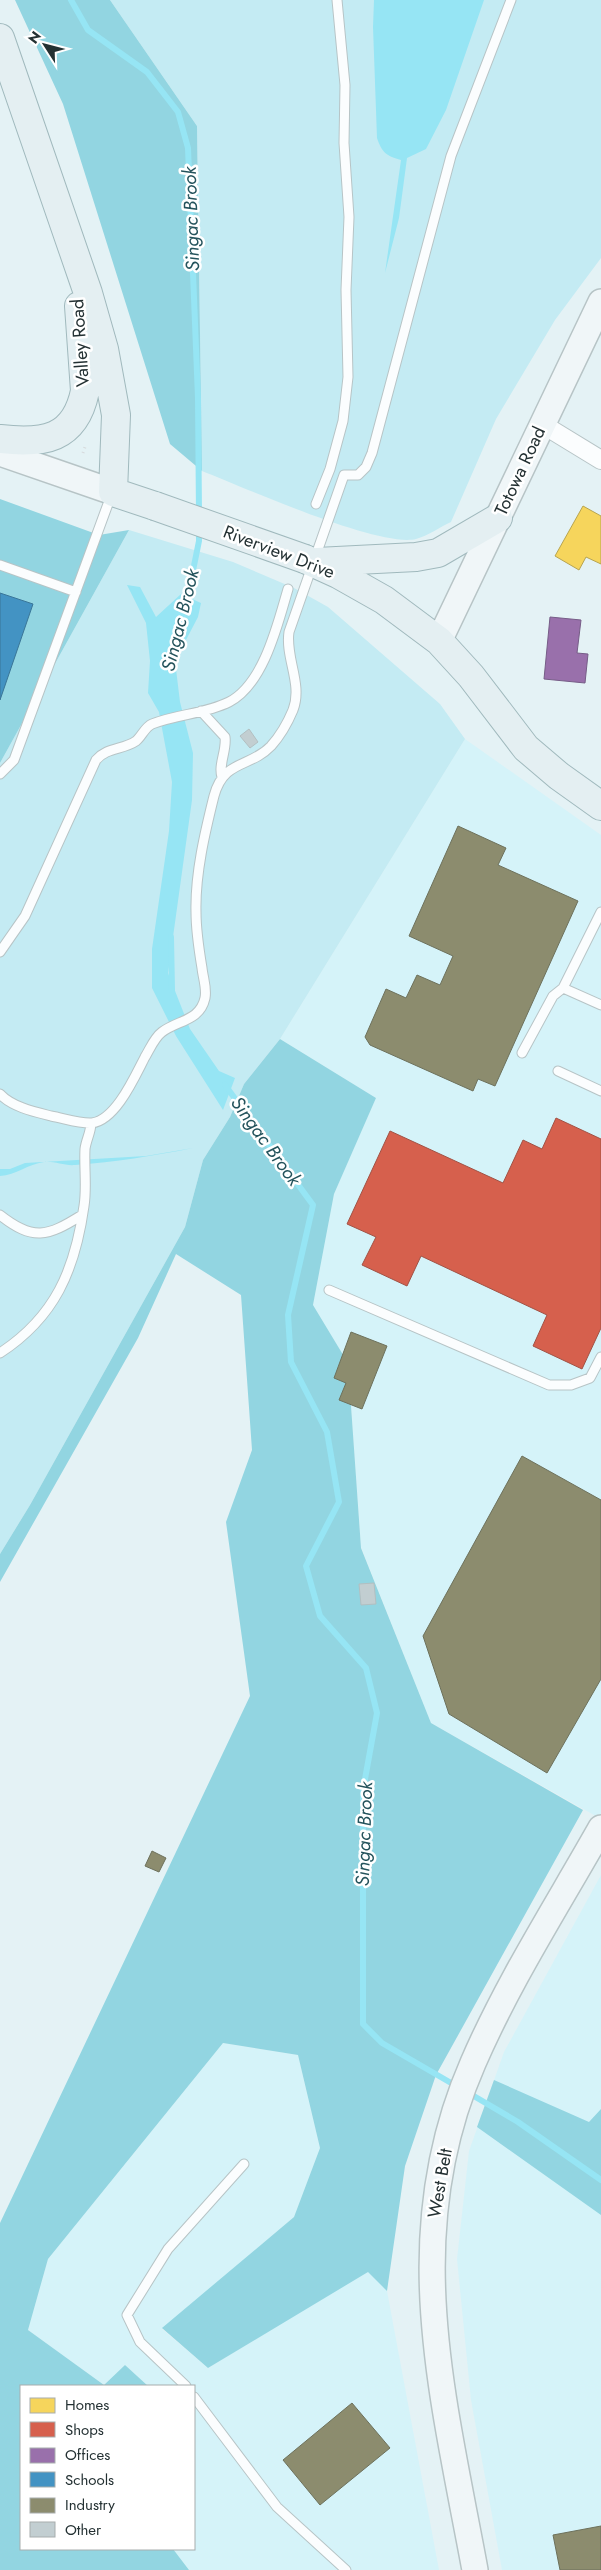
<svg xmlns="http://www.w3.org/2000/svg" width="601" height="2570" font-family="Jost,sans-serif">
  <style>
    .built { fill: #d5f3f9 }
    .green { fill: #c4ebf3 }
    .forest { fill: #92d5e1 }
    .water { fill: #96e5f4 }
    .homes { fill: #f6d55c; stroke: #b7a450 }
    .shops { fill: #d6604d; stroke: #a15245 }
    .offices { fill: #9970ab; stroke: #765d87 }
    .schools { fill: #4393c3; stroke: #3a7698 }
    .industry { fill: #8c8c6e; stroke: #6d715c }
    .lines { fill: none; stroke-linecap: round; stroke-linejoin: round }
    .stream { stroke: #96e5f4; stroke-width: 6 }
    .building { fill: #c2ced1; stroke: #b2bfc1 }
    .service-casing { stroke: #b7c4c6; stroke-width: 11 }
    .minor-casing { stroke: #b7c4c6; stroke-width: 20 }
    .secondary-casing { stroke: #b7c4c6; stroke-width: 28 }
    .primary-casing { stroke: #a0b9bd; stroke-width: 30 }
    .path { stroke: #d6dadc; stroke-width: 3; stroke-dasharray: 1 4; stroke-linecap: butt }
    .service { stroke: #fbfdfe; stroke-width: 9 }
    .minor { stroke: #fbfdfe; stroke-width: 18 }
    .secondary { stroke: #f0f6f8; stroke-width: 25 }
    .primary { stroke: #e4eff2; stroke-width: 28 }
    .primary-bridge-casing { stroke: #a0b9bd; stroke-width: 30; stroke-linecap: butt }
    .primary-bridge { stroke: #e4eff2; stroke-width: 28 }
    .labels { text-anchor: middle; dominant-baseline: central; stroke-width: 5; stroke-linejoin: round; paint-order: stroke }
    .street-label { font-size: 18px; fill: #243133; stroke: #fff }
    .water-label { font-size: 19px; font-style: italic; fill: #24535c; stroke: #fff }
  </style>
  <rect width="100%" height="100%" fill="#e4f2f5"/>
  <path class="built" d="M 465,739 L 601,835 L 601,1819 L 431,1723 L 361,1547 L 348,1363 L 313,1305 L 334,1194 L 376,1098 L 280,1039 Z
    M 601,1875 L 601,2570 L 502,2570 L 471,2400 L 457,2259 L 469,2151 L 504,2052 Z
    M 223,2043 L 298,2055 L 320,2148 L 294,2217 L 162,2329 L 208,2368 L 368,2271 L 387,2291 L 439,2570 L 189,2570 L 173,2549 L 194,2549 L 194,2386 L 148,2386 L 125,2365 L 104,2385 L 28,2330 L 48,2259 Z"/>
  <path class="green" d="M 110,0 L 601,0 L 601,258 L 555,320 L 496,419 L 451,522 C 440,527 428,536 416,539 C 379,548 243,487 202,471 L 197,126 Z
    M 129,530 L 233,562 L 294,588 L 328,607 L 440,704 L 465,739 L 280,1039 L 244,1084 L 230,1117 L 203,1160 L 185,1227 L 30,1505 L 0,1554 L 0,763 Z"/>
  <path class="forest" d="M 15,0 L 110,0 L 197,126 L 202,471 L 170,444 L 63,104 Z
    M 0,499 L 99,535 L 129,530 L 0,763 Z
    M 280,1039 L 376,1098 L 334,1194 L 313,1305 L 348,1363 L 361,1548 L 431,1723 L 583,1810 L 436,2075 L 405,2166 L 387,2291 L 368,2272 L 208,2368 L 162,2328 L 294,2217 L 320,2148 L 298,2055 L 223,2043 L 48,2259 L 28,2330 L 104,2385 L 125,2365 L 148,2386 L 21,2386 L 21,2549 L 173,2549 L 189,2570 L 0,2570 L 0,2223 L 250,1696 L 226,1522 L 252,1450 L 241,1295 L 176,1254 L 138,1338 L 0,1582 L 0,1554 L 30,1505 L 185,1227 L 203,1160 L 230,1117 L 244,1084 Z
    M 494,2080 L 589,2122 L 601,2109 L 601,2215 L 477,2127 Z"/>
  <path class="water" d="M 374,0 L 484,0 L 446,110 L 426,149 L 407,158 L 399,218 L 385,273 L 401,160 C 387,156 382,153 377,138 L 373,27 Z
    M 127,585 L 140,587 L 156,617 L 181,594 L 201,603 L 198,617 L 175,661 L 180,702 L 193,753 L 192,800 L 168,973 L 190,1029 L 219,1071 L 235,1078 L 223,1110 L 176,1036 L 152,988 L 152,949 L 169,831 L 172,782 L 159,712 L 148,693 L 150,661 L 146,623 Z
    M 193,1148 C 153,1156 115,1162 75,1165 C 64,1166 55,1161 44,1162 C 28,1164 16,1175 0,1176 L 0,1169 L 10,1169 L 25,1163 L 146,1156 Z"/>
  <path class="homes" d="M 583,506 L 601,516 L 601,564 L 586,557 L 579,570 L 555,556 Z"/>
  <path class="shops" d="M 556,1118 L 601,1139 L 601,1328 L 582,1369 L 533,1346 L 547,1315 L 421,1256 L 407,1286 L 362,1265 L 376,1237 L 347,1224 L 390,1131 L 503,1183 L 523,1140 L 542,1149 Z"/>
  <path class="offices" d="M 550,617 L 581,620 L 577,653 L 588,654 L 585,683 L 544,679 Z"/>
  <path class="schools" d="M 0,593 L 33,604 L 0,700 Z"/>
  <path class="industry" d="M 458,826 L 506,848 L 498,865 L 578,901 L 495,1086 L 478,1079 L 473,1091 L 370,1045 L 365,1037 L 386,989 L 406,998 L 417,975 L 440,985 L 453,956 L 409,936 Z
    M 351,1332 L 387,1346 L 362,1409 L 339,1400 L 346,1383 L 334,1378 Z
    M 522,1456 L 601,1500 L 601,1679 L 547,1773 L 449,1714 L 423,1636 Z
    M 152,1851 L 166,1858 L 159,1872 L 145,1866 Z
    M 352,2403 L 390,2448 L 320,2505 L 283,2460 Z
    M 601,2526 L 601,2570 L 560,2570 L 553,2535 Z"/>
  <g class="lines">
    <path class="stream" d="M 71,0 L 88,30 L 147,72 L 178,112 L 188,148 L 198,398 L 199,514
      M 186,605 L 199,541 L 199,529
      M 171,937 L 172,990
      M 225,1085 L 313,1205 L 288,1315 L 291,1362 L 327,1432 L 339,1502 L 306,1566 L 320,1616 L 366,1668 L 377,1713 L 363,1790 L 363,2024 L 382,2043 L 458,2087
      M 467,2092 L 518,2122 L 601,2180"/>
  </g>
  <path class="building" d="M 249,729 L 258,742 L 250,748 L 240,736 Z
    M 374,1583 L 376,1604 L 361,1605 L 359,1584 Z"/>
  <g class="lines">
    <defs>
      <path id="service" d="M 316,504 L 330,469 L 343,421 L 348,377 L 346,290 L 349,217 L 344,143 L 345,85 L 337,0
        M 0,565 L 76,592
        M 201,711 L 225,737 C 227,750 218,765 222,777
        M 0,774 L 14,760 L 112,493
        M 601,912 L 563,988 L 601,1005
        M 0,952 L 25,916 L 96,760 C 107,747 123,750 136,741 C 142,736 145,727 152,724 C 177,714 205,714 229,702 C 264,684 278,623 288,589
        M 522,1053 L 553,996 L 563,988
        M 558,1071 L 601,1091
        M 0,1094 C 12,1107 35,1112 51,1116 C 63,1118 80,1124 92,1123 C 116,1120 135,1076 145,1057 C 150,1049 154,1038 162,1032 C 178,1020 200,1021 205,998 C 207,988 203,978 202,968 C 199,950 196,930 196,912 C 195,874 205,832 214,796 C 224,759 250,768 271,746 C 280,736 288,722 293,710 C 303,684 285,658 289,632 L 344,475 L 358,475 L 366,467 L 372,453 L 451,156 L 511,0
        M 0,1215 C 33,1241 47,1237 82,1215
        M 329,1290 L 549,1385 L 571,1385 L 590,1378 L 601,1357
        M 0,1353 C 55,1317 75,1270 84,1206 C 87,1188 84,1168 85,1149 C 86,1140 91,1132 91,1123
        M 186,2386 L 140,2342 L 127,2315 L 168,2249 L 244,2164
        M 194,2397 L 277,2507 L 346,2570"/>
      <path id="minor" d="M 542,424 L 601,460"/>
      <path id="secondary" d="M 0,453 L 113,492
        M 439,641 L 601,302
        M 475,2570 C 443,2396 398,2234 473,2063 C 508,1982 557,1906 601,1828"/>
      <path id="primary" d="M 0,38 L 88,293 L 104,349 L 116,415 L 113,492 L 155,506
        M 0,439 C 43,444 75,440 85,391 L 79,306
        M 305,559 L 338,574 L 384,600 L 439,641 L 471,676 L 526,748 L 559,776 L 601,806
        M 317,562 L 416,557 L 438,553 L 498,518"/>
    </defs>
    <use href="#service" class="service-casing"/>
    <use href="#minor" class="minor-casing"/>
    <use href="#secondary" class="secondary-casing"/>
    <use href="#primary" class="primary-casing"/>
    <path class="path" d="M 83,453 L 86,444"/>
    <use href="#service" class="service"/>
    <use href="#minor" class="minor"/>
    <use href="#secondary" class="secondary"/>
    <use href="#primary" class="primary"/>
    <defs>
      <path id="primary-bridge" d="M 155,506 L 305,559"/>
    </defs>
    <use href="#primary-bridge" class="primary-bridge-casing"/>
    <use href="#primary-bridge" class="primary-bridge"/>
  </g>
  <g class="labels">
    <g class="street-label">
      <text transform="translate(80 343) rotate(-94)">Valley Road</text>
      <text transform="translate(520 471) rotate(-65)">Totowa Road</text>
      <text transform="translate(279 552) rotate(21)">Riverview Drive</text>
      <text transform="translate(440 2183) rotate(-80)">West Belt</text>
    </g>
    <g class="water-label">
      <text transform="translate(191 219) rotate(-92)">Singac Brook</text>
      <text transform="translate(180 620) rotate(-76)">Singac Brook</text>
      <text transform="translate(266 1141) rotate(54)">Singac Brook</text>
      <text transform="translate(364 1834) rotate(-88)">Singac Brook</text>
    </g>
  </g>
  <rect x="20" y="2385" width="175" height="165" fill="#ffffff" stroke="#a7adad"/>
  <rect x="30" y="2398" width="25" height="15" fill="#f6d55c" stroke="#a7adad"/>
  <text x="65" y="2410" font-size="15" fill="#243133">Homes</text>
  <rect x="30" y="2422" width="25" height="15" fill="#d6604d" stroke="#a7adad"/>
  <text x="65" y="2435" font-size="15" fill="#243133">Shops</text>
  <rect x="30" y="2448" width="25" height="15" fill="#9970ab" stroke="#a7adad"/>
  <text x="65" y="2460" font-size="15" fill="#243133">Offices</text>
  <rect x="30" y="2472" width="25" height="15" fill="#4393c3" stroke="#a7adad"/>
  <text x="65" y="2485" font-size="15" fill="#243133">Schools</text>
  <rect x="30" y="2498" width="25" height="15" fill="#8c8c6e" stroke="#a7adad"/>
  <text x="65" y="2510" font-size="15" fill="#243133">Industry</text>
  <rect x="30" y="2522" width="25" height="15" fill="#c2ced1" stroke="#a7adad"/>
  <text x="65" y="2535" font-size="15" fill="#243133">Other</text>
  <g transform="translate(45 45) rotate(306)" stroke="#ffffff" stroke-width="4" paint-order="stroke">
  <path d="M0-4L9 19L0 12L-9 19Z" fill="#243133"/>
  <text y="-8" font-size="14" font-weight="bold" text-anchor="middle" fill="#243133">N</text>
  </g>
</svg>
